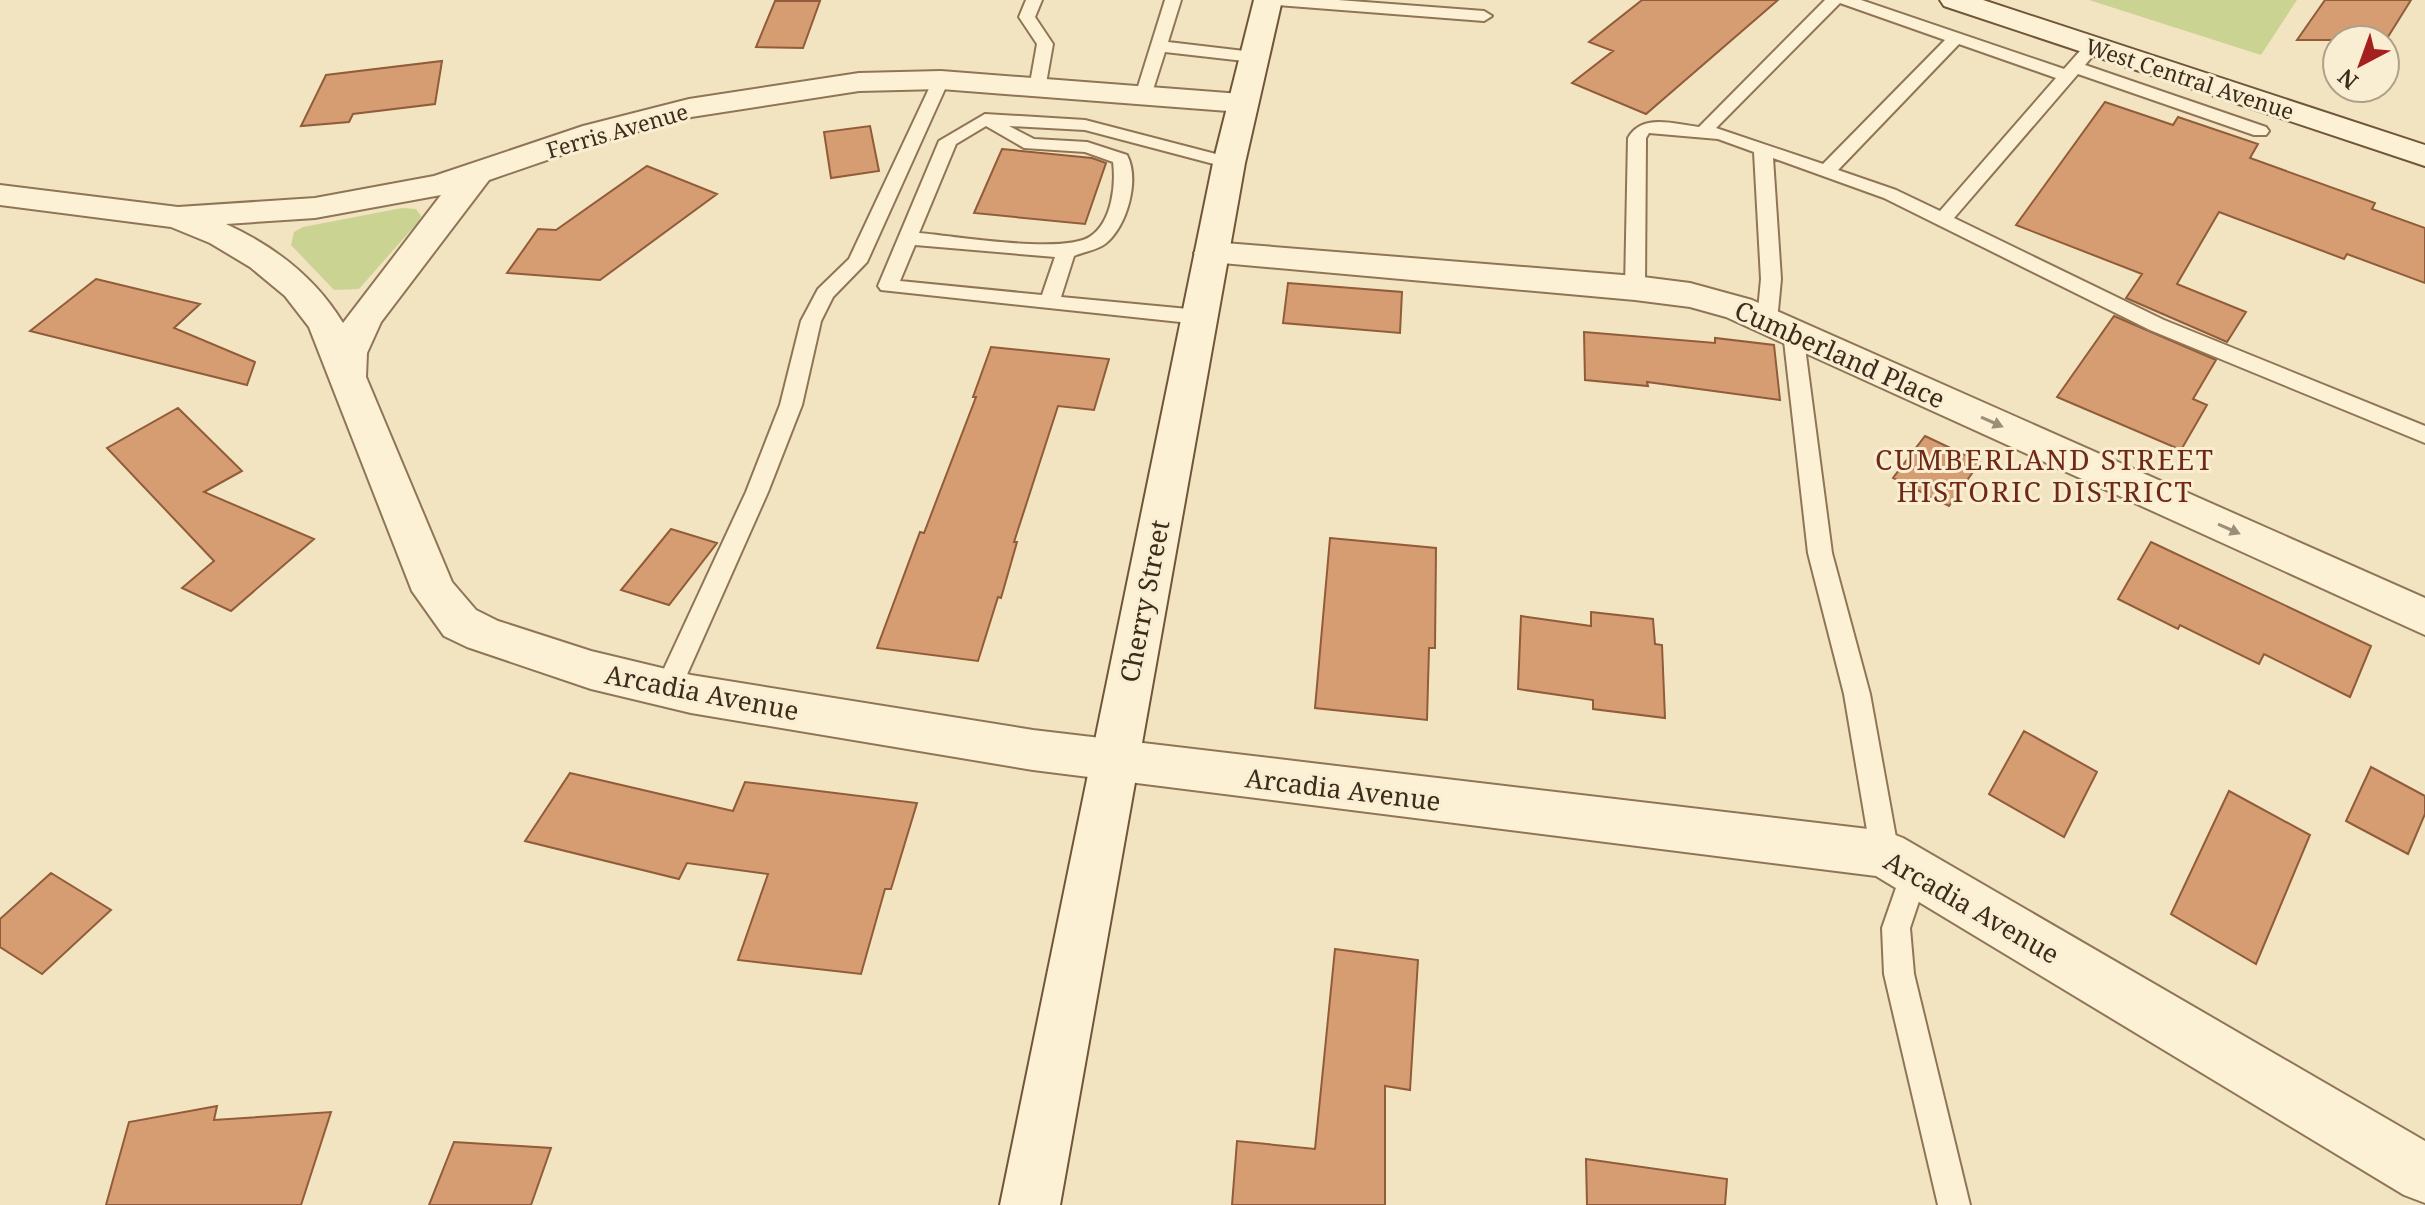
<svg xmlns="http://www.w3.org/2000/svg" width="2425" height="1205" font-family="'Noto Serif',serif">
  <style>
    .green { fill: #cbd393 }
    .building { fill: #d69c72; stroke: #915c39; stroke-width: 2 }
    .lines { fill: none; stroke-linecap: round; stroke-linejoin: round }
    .service-casing { stroke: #8f7556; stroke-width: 4 }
    .minor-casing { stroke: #8f7556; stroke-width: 4 }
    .secondary-casing { stroke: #715539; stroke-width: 4 }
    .service { fill: #fdf1d5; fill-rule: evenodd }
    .minor { fill: #fdf1d5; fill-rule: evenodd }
    .secondary { fill: #fdf1d5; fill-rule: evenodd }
    .oneway { fill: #9d8e78 }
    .labels { text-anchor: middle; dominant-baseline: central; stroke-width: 6; stroke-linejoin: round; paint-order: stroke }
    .far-street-label { font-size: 22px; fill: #3d2c1c; stroke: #f9eed2 }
    .street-label { font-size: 26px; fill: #3d2c1c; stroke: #f9eed2 }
    .neighbourhood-label { font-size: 28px; letter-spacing: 2px; fill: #6f2916; stroke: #f9eed2 }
  </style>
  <rect width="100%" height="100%" fill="#f3e4c1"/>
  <path class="green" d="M 2089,0 L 2297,0 L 2261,55 Z
    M 402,208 L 416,209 L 421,216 L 418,222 L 359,289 L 334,290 L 291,245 L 294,232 L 303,227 Z"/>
  <path class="building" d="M 1642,0 L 1778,0 L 1646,114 L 1572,83 L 1613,51 L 1589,42 Z
    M 2325,0 L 2411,0 L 2386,40 L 2297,40 Z
    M 775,1 L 820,1 L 803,48 L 756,47 Z
    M 442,61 L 435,104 L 353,114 L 349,122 L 301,126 L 326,75 Z
    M 2105,102 L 2173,125 L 2178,117 L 2258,144 L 2250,158 L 2375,203 L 2372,209 L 2425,228 L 2425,283 L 2347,254 L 2344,259 L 2219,212 L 2177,284 L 2246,312 L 2227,342 L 2126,298 L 2142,274 L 2016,225 Z
    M 870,126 L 879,171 L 831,178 L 824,132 Z
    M 1002,149 L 1092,158 L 1106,163 L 1085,224 L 974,213 Z
    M 647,166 L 717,194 L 600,280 L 507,273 L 538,229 L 556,230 Z
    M 96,279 L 200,304 L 174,328 L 255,362 L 247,385 L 30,331 Z
    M 1288,283 L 1402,292 L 1400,333 L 1283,323 Z
    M 2114,316 L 2216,360 L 2193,399 L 2207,405 L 2181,450 L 2057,397 Z
    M 1584,332 L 1715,343 L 1715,338 L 1774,345 L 1780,400 L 1647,382 L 1648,386 L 1585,380 Z
    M 991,347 L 1109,359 L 1094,410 L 1058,406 L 1014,542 L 1017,542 L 1001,598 L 998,597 L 978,661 L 877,648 L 920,532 L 924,533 L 976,397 L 973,397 Z
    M 178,408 L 242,471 L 204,492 L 314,539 L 231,611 L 182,588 L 214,561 L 107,448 Z
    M 1925,436 L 1980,462 L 1949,506 L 1893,478 Z
    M 671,529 L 717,543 L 669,605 L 621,590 Z
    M 1330,538 L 1436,548 L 1435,648 L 1429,648 L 1427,720 L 1315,708 Z
    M 2151,542 L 2371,646 L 2350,697 L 2264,654 L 2259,664 L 2180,625 L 2178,629 L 2118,599 Z
    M 1591,612 L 1653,619 L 1655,644 L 1662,645 L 1665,718 L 1593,709 L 1593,700 L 1518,689 L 1521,616 L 1591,626 Z
    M 2024,731 L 2097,772 L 2064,837 L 1989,794 Z
    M 2371,767 L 2425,796 L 2425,814 L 2408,854 L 2346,821 Z
    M 570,773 L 733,811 L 745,782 L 917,803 L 891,889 L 885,889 L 861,974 L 738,960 L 768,874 L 687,863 L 679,879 L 525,841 Z
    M 2229,791 L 2310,835 L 2256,964 L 2171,914 Z
    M 51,873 L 111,910 L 42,974 L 0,947 L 0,919 Z
    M 1335,949 L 1418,960 L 1410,1090 L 1385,1086 L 1385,1205 L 1232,1205 L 1237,1141 L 1315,1149 Z
    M 217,1106 L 214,1120 L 331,1112 L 301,1205 L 106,1205 L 129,1122 Z
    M 454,1142 L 551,1148 L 531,1205 L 429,1205 Z
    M 1586,1159 L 1727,1179 L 1725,1205 L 1587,1205 Z"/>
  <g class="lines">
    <defs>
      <path id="service" d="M 1026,0 L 1042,0 L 1035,17 L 1053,44 L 1045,89 L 1037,94 L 1029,89 L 1037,44 L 1019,17 Z
        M 1165,0 L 1181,0 L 1168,42 L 1253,52 L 1261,57 L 1253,62 L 1165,52 L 1151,96 L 1149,100 L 1137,100 L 1135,96 Z
        M 1269,0 L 1338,0 L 1484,11 L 1492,16 L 1484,21 L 1277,5 Z
        M 1825,0 L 1861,0 L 2064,69 L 2087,43 L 2099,43 L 2101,46 L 2085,65 L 2266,127 L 2269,131 L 2266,135 L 2254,135 L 2078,74 L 1954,218 L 2164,320 L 2425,426 L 2425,443 L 2150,330 L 1884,198 L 1773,158 L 1781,279 L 1777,321 L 1774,326 L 1760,326 L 1757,321 L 1761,279 L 1754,152 L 1718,139 L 1649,133 L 1646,138 L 1645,288 L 1635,294 L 1628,292 L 1625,288 L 1628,138 C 1642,113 1674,124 1699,127 ZM 1840,3 L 1945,40 L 1823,164 L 1716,128 ZM 1959,44 L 2056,78 L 1940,211 L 1896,190 L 1838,170 Z
        M 941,75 L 949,80 L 867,262 L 833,297 L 821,321 L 802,405 L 768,492 L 681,688 L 677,695 L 668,698 L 659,695 L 655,688 L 746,492 L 780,405 L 801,321 L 818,289 L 849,259 L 933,80 Z
        M 985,114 L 1085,120 L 1235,159 L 1238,163 L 1235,167 L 1229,168 L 1085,130 L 1009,126 L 1034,139 L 1087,142 L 1127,155 C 1140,180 1127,227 1105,244 C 1097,250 1083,252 1074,256 L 1061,297 L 1199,310 L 1206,312 L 1209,317 L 1206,322 L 1199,324 L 881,290 L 878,286 L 939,141 ZM 986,126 L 1024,148 L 1085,152 L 1113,162 C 1116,185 1112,221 1091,236 C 1065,255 955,236 919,233 L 956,144 ZM 915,245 L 1055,257 L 1042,295 L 900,281 Z
        M 1793,325 L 1803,332 L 1832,553 L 1870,694 L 1899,854 L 1895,863 L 1885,866 L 1875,863 L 1871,854 L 1844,694 L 1808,553 L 1783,332 Z
        M 1915,858 L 1925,862 L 1929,871 L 1910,928 L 1914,974 L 1970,1205 L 1938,1205 L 1884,974 L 1882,928 L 1905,862 Z"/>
      <path id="minor" d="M 941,71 L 1241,94 L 1252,96 L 1257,103 L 1252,110 L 1241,112 L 941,89 L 859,91 L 691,117 L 605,140 L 489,180 L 381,322 L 367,353 L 366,377 L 452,582 L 476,610 L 498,621 L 591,651 L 691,675 L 1033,730 L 1885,831 L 1903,838 L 2425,1141 L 2425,1203 L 2404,1195 L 1876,876 L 1033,770 L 691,713 L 591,689 L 467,647 L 444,636 L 412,591 L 309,327 L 285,296 L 250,267 L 210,243 L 171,227 L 0,205 L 0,185 L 178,207 L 315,198 L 434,176 L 583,126 L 689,99 L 859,73 ZM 441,195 L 343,323 C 315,277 274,246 226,224 L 315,218 Z
        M 1212,242 L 1635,276 L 1690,283 L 1752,300 L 2425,598 L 2425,635 L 1726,317 L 1690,307 L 1635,300 L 1200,261 L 1194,253 L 1200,245 Z"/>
      <path id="secondary" d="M 1254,0 L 1282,0 L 1245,163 L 1060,1205 L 1000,1205 L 1213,163 Z
        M 1940,0 L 1983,0 L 2425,145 L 2425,166 L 1944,6 Z"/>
    </defs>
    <use href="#service" class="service-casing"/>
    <use href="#minor" class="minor-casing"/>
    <use href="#secondary" class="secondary-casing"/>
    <use href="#service" class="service"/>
    <use href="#minor" class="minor"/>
    <use href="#secondary" class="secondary"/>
  </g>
  <defs><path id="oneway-solid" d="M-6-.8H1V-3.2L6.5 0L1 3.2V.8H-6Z" transform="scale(2)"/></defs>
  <g class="oneway">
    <use href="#oneway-solid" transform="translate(1992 422) rotate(24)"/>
    <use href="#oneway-solid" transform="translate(2229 529) rotate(24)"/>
  </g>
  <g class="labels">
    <g class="far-street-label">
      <text transform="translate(2190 78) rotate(18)">West Central Avenue</text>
      <text transform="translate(617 130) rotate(-16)">Ferris Avenue</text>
    </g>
    <g class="street-label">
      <text transform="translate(1840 354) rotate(24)">Cumberland Place</text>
      <text transform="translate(1144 601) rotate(-79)">Cherry Street</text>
      <text transform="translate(702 692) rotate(11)">Arcadia Avenue</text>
      <text transform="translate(1343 789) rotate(7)">Arcadia Avenue</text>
      <text transform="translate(1972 907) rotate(30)">Arcadia Avenue</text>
    </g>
    <g class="neighbourhood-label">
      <text x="2045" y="459">CUMBERLAND STREET<tspan x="2045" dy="32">HISTORIC DISTRICT</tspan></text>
    </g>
  </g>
  <g transform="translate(2361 64) rotate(221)"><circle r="38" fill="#f9eed2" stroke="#aea089" stroke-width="2"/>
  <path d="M0-6L14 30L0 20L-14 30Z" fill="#a51f1f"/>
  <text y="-12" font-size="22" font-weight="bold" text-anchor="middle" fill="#3d2c1c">N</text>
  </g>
</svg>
